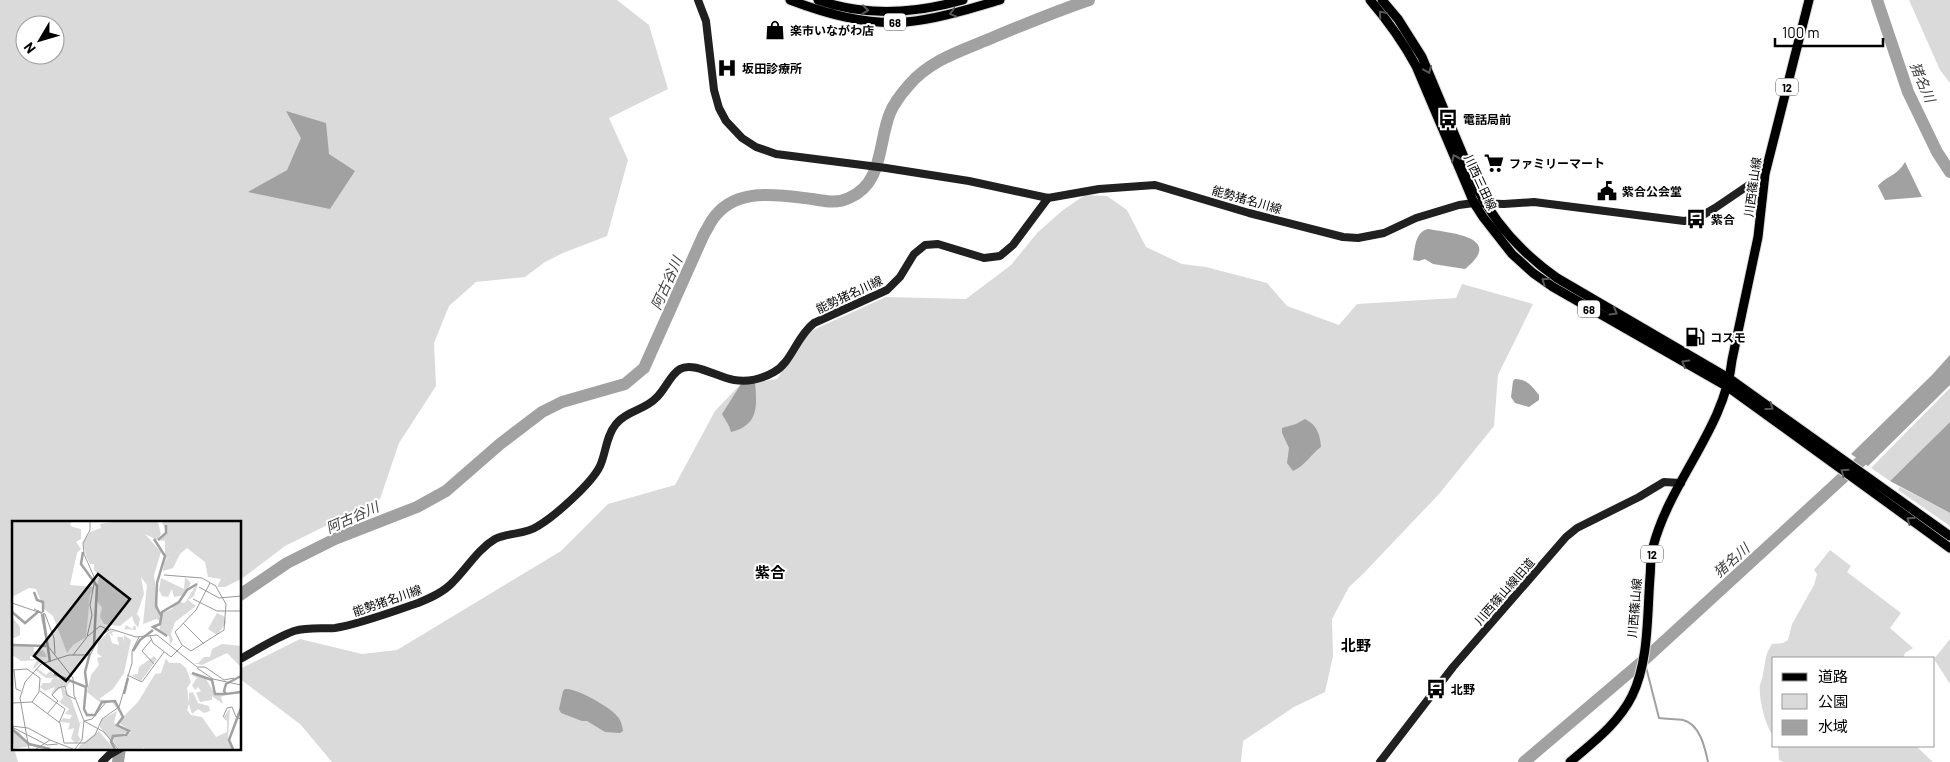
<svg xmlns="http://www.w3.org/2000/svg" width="1950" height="762" font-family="Barlow,'Noto Sans JP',sans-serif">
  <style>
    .green { fill: #dadada; fill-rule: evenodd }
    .water { fill: #a1a1a1 }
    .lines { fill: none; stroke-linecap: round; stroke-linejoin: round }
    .stream { stroke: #a1a1a1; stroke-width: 2 }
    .river { stroke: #a1a1a1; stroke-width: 12 }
    .primary-casing { stroke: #dbdbdb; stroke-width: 11 }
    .secondary { stroke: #202020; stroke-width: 8 }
    .primary { stroke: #000; stroke-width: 9 }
    .oneway { stroke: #595959 }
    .labels { text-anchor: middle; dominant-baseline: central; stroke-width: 4; stroke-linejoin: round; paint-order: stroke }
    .shield { fill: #fff; stroke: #4c4c4c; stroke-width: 1 }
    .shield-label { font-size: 11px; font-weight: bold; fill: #000 }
    .poi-label { font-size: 12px; font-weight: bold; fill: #000; stroke: #fff; text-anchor: start }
    .street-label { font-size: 12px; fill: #000; stroke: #fff }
    .water-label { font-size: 14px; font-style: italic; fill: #424242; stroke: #fff }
    .quarter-label { font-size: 15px; font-weight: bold; fill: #000; stroke: #fff }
    .inset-river { fill: none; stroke: #a1a1a1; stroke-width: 2.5 }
    .inset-road { fill: none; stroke: #999; stroke-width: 1 }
    .view { fill: #000; fill-opacity: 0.15; stroke: #000; stroke-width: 2.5 }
    .inset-edge { fill: none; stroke: #000; stroke-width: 2.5 }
  </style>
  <rect width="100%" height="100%" fill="#fff"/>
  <path class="green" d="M 0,0 L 617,0 L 649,25 L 668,89 L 609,118 L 628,160 L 607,236 L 563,253 L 545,262 L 525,277 L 476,282 L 449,306 L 434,343 L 436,386 L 399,443 L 380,499 L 285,546 L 240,580 L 240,522 L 14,522 L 14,748 L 18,762 L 0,762 ZM 25,25 L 55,25 L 55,55 L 25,55 ZM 287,111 L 329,154 L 249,192 L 287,170 L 302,138 Z
    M 1909,0 L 1950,0 L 1950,83 L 1940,70 Z
    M 1085,195 L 1107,196 L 1127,210 L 1146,247 L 1182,264 L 1206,267 L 1267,283 L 1287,306 L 1339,325 L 1357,304 L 1456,298 L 1462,284 L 1533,304 L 1498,375 L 1494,426 L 1439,494 L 1363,574 L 1349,587 L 1332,619 L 1333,656 L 1325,692 L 1294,707 L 1243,741 L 1241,762 L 332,762 L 300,724 L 240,679 L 240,669 L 300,639 L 362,654 L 397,650 L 561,551 L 608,504 L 675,485 L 715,411 L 740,385 L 777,379 L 803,339 L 813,330 L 886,297 L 966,299 L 1011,265 L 1038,232 L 1063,210 Z
    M 1950,388 L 1950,422 L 1890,481 L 1871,468 Z
    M 1900,487 L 1950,513 L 1950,526 L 1898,490 Z
    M 1830,550 L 1851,566 L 1847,572 L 1901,613 L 1890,628 L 1913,648 L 1905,653 L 1903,658 L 1774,658 L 1774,737 C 1766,728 1758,697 1760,685 C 1761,681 1763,677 1763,674 C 1766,661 1764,656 1772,644 L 1783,643 L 1788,640 L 1792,624 L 1814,585 L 1817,574 L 1814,570 Z
    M 1950,639 L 1950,684 L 1934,659 Z
    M 1778,746 L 1916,746 L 1933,762 L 1784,762 L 1779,760 Z"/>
  <path class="water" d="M 286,111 L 326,123 L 329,154 L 355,171 L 330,209 L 248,192 L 287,170 L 301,138 Z
    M 1905,162 L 1922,197 L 1885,200 L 1878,186 C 1887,175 1896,177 1905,162 Z
    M 1428,229 C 1451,233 1505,237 1465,269 L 1433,264 L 1425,259 L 1419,261 L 1413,260 C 1415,248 1415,232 1428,229 Z
    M 1950,355 L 1950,385 L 1868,466 L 1851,454 L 1932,375 Z
    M 1515,379 C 1527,379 1532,386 1539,395 L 1539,400 L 1529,407 L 1515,403 L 1511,397 L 1513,381 Z
    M 755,382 C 757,406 759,425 731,432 L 729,426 L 722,414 L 741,384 Z
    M 1305,419 C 1317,425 1320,434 1321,447 C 1310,455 1305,466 1293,471 L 1287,463 L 1289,448 L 1282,433 L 1282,428 L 1296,424 Z
    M 1950,422 L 1950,513 L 1890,481 Z
    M 565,689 C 577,688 610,707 617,716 C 621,720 622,725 623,731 L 620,733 L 605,732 L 587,721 L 582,721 L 561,713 L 559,709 L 563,691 Z"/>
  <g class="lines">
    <path class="stream" d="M 1646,667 L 1659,718 C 1667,719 1676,719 1683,720 C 1700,724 1705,748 1708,762"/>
    <path class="river" d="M 1877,0 L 1908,92 L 1937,152 L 1950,172
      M 240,595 L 287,563 L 335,539 L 417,507 L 446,491 L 500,444 L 542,412 L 562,402 L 625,384 L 644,368 L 704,234 C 708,228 711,220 716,215 C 739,187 781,195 812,199 C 825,201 837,204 849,198 C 884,183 878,142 890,113 C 894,103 902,93 909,85 C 931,59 964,50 994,37 C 1025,24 1057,11 1089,0
      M 118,762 L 120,748
      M 1524,762 L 1644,660 L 1873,450"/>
    <defs>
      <path id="primary" d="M 790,0 C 827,14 866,25 906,22 C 938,19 969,9 1000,0
        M 818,0 C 866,17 914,14 963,0
        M 1370,0 C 1388,21 1403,42 1416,66 L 1474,203 L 1483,217 L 1512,254 L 1533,273 L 1553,287 L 1728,387 L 1950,548
        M 1382,0 L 1398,19 L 1422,57 L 1477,188 C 1496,225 1523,254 1557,278 L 1730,379 L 1950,536
        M 1570,762 C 1592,743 1618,724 1632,696 C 1649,661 1647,616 1650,577 C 1651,567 1650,556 1653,547 C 1670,481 1725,428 1732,360 L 1758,237 L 1765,174 L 1809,0"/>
    </defs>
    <use href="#primary" class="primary-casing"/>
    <path class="secondary" d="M 698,0 L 706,21 L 714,90 L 719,108 L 726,121 L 742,138 L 756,147 L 776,154 L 886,168 L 969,181 L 1048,198 L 1099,189 L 1155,185 L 1249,213 L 1343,237 L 1358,238 L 1384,233 L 1416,218 L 1459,205 L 1474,203 L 1504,204 L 1534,202 L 1684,221 L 1696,219 L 1715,208 L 1765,174
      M 240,659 C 257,650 275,638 294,631 C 308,627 320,629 335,628 C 357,625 395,611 418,603 C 430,598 444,592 453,582 C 467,568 478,549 495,539 C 509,532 525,535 538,526 C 555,516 592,483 600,466 C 606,453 606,436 616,424 C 626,411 645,410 656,398 C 665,390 670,375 680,369 C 693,361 719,378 734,380 C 747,382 762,379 774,372 C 792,362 796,337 814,323 L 887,290 L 900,277 L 914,254 L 925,245 L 938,244 L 984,258 L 1000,256 L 1013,245 L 1048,198
      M 102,762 L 109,755 L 121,748
      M 1380,762 L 1453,667 L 1566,537 L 1577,528 L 1639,497 L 1664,482 L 1681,483"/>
    <use href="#primary" class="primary"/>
  </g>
  <defs><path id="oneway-chevron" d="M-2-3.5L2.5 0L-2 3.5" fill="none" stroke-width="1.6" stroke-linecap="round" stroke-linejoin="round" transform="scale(1.25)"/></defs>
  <g class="oneway">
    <use href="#oneway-chevron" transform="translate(865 10) rotate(6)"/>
    <use href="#oneway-chevron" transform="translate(953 13) rotate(165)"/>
    <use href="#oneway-chevron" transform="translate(1382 14) rotate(-130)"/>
    <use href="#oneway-chevron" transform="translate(1428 70) rotate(67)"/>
    <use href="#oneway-chevron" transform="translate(1455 158) rotate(-113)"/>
    <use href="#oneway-chevron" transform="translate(1545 281) rotate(-146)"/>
    <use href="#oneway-chevron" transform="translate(1614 312) rotate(30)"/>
    <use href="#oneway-chevron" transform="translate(1685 363) rotate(-150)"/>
    <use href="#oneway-chevron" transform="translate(1770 407) rotate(36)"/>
    <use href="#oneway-chevron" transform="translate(1844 472) rotate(-145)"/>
    <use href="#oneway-chevron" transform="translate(1910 520) rotate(-144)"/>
  </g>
  <defs>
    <symbol id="shop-bare" viewBox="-9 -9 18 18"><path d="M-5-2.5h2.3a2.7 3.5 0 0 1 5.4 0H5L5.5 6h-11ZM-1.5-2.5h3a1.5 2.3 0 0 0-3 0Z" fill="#000" stroke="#fff" stroke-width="2.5" paint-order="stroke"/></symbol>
    <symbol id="hospital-bare" viewBox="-9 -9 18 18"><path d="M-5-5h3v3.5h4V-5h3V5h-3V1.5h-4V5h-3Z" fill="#000" stroke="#fff" stroke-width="2.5" paint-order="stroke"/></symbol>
    <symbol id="bus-bare" viewBox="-9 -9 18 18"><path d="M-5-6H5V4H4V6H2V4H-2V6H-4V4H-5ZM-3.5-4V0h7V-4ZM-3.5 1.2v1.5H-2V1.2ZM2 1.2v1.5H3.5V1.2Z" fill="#000" stroke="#fff" stroke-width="2.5" paint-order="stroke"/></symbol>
    <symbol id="supermarket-bare" viewBox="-9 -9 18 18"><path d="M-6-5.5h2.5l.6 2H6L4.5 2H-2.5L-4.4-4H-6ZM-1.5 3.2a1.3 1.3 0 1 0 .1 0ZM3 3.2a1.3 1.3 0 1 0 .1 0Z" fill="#000" stroke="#fff" stroke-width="2.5" paint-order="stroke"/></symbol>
    <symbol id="civic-bare" viewBox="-9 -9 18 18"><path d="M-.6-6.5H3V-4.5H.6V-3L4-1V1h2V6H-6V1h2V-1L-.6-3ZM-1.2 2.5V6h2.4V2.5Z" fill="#000" stroke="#fff" stroke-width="2.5" paint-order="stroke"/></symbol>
    <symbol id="fuel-bare" viewBox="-9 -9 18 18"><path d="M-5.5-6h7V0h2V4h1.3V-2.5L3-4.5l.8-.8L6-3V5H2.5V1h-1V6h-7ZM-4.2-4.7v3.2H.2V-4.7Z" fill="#000" stroke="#fff" stroke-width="2.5" paint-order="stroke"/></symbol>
  </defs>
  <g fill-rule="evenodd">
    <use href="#shop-bare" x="761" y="16" width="28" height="28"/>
    <use href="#hospital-bare" x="713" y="54" width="28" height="28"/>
    <use href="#bus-bare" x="1434" y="105" width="28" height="28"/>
    <use href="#supermarket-bare" x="1480" y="149" width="28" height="28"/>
    <use href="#civic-bare" x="1593" y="177" width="28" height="28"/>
    <use href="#bus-bare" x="1682" y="205" width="28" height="28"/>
    <use href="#fuel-bare" x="1681" y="323" width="28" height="28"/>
    <use href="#bus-bare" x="1422" y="675" width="28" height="28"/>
  </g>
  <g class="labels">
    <g class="shield">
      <rect x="884" y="13.5" width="22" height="17" rx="4"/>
      <rect x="1776" y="78.5" width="22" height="17" rx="4"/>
      <rect x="1578" y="300.5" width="22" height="17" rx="4"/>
      <rect x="1641" y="545.5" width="22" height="17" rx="4"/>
    </g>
    <g class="shield-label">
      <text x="895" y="22">68</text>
      <text x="1787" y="87">12</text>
      <text x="1589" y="309">68</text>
      <text x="1652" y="554">12</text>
    </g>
    <g class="poi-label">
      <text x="790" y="30">楽市いながわ店</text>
      <text x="742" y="68">坂田診療所</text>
      <text x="1463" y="119">電話局前</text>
      <text x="1509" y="163">ファミリーマート</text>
      <text x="1622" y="191">紫合公会堂</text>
      <text x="1711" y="219">紫合</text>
      <text x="1710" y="337">コスモ</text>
      <text x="1451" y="689">北野</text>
    </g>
    <g class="street-label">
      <text transform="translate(1481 182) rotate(65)">川西三田線</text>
      <text transform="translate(1752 187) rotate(-82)">川西篠山線</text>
      <text transform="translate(1247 199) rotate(16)">能勢猪名川線</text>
      <text transform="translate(849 294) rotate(-25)">能勢猪名川線</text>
      <text transform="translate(1504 591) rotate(-49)">川西篠山線旧道</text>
      <text transform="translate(387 600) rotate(-19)">能勢猪名川線</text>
      <text transform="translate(1634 608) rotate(-85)">川西篠山線</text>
    </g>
    <g class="water-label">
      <text transform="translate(1923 82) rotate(67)">猪名川</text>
      <text transform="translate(666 283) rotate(-66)">阿古谷川</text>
      <text transform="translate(352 517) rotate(-24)">阿古谷川</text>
      <text transform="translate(1731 560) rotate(-42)">猪名川</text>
    </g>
    <g class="quarter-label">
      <text x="770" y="572">紫合</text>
      <text x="1356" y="645">北野</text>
    </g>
  </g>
  <g transform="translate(12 521)">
    <rect width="229" height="229" fill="#fff"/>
    <path d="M 0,0 L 60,0 L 58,4 L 61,6 L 69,8 L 69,18 L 64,21 L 69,28 L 65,32 L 58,64 L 82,66 L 78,74 L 74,116 L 61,124 L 55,132 L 41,95 L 32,88 L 24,68 L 17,67 L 0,76 ZM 106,0 L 228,0 L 229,58 L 213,66 L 205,66 L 209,58 L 196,56 L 193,41 L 175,27 L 168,33 L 161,47 L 151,50 L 152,41 L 158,35 L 153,39 L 153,20 L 146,19 L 154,11 L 150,1 L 146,1 L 149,13 L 145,19 L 133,13 L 149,31 L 142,54 L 147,95 L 150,97 L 150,92 L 160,88 L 164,81 L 173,82 L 187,59 L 182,75 L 176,79 L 184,85 L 163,101 L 159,113 L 161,119 L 158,123 L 157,115 L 147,110 L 149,100 L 144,98 L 131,103 L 135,64 L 129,56 L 132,73 L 125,93 L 128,98 L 126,107 L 123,102 L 124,109 L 112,108 L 114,104 L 120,108 L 123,104 L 120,95 L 108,105 L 92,103 L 88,96 L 90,87 L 84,78 L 87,55 L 82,49 L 82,43 L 78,43 L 74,35 L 71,21 L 78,11 L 89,7 L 88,3 ZM 173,56 L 179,62 L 172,74 L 162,76 L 160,68 L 156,76 L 150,75 L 147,69 L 149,57 L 172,68 ZM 205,92 L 213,96 L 214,102 L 205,114 L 196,108 ZM 0,96 L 8,106 L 8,114 L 0,118 ZM 99,109 L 105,111 L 100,111 L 101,115 L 97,112 L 100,122 L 107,124 L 105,116 L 111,116 L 112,121 L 112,114 L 119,119 L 112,152 L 101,168 L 87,178 L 103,181 L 105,188 L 100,181 L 90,183 L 75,171 L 79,154 L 87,144 L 85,137 L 90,136 L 85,132 L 86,121 ZM 13,123 L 22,126 L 22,131 L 31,129 L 35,136 L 18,135 L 18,138 L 27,138 L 28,142 L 20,149 L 25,139 L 9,140 L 0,134 L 0,124 ZM 210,123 L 229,125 L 229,146 L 215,132 L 190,144 L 181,142 L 186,142 L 192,136 L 198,136 L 200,128 ZM 142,135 L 145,138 L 129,160 L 119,154 L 126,153 L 127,146 ZM 154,137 L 157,142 L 168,142 L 174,147 L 179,161 L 175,167 L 177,183 L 177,172 L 181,171 L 186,182 L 197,185 L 198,190 L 192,192 L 186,188 L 180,193 L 177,183 L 175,189 L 179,194 L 190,196 L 204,216 L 215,211 L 215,200 L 211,197 L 218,187 L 216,217 L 220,228 L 132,228 L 131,226 L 131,228 L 107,228 L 101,221 L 102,216 L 113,216 L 119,211 L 106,201 L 126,181 L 143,153 L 149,152 ZM 29,144 L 26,148 L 34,154 L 38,150 L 46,157 L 60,160 L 52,168 L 59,177 L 68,203 L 66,214 L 69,219 L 64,222 L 59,218 L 62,207 L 56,209 L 58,202 L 48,201 L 51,197 L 58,198 L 60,194 L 53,193 L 57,188 L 47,181 L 51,177 L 49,167 L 39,174 L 43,166 L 33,170 L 28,166 L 31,162 L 38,162 L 41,157 L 34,157 L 23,149 ZM 176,152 L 194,158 L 203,173 L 217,172 L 209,176 L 211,183 L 200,175 L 200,179 L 188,181 L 184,172 L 189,170 L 186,166 L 183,169 L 180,164 L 185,157 ZM 105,190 L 102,202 L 116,211 L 98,219 L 88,206 L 89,199 ZM 0,209 L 7,211 L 18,225 L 2,228 ZM 87,210 L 102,228 L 66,228 L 68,224 Z" fill="#dadada"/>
    <path class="inset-river" d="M 142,18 L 153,35 L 145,62 L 144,85 L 149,95M 146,19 L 154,12 L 154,4M 71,31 L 69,43 L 85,65 L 82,124M 22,71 L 25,79 L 31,81 L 31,91M 0,91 L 13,102 L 27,90M 31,93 L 38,141M 155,115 L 141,106 L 148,103 L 150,91 L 167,81 L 175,69 L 185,63M 0,124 L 34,125M 121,130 L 128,119 L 141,109M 180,152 L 200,159 L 203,173 L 214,173M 42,153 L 74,166 L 72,188 L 75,194 L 83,194 L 90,181 L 103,180 L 111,196 L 105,204 L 117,210 L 114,214 L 101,215 L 99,221 L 103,228M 229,155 L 214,163 L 212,170 L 214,173 L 229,171M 75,166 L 73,151 L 78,132M 112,173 L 116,157M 0,208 L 17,223 L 38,228M 221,228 L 217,219 L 229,187"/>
    <path class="inset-road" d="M 152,54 L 190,57 L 202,64 L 203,64 L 214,83 L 212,109 L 179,130 L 170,124 L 163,111 L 184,89 L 198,62M 187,66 L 207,77 L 229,75M 181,78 L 205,90 L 229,90M 0,82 L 29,92 L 35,124 L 61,157 L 62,174 L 72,200 L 70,219 L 63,228M 22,88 L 33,93 L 42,117 L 43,133M 171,102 L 192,123M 76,115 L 88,105 L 97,109M 138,115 L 141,122 L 159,136 L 170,125M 139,119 L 130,130 L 142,143M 61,134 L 75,116 L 80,94 L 78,84 L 83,58 L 72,33 L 71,22 L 78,9 L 78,0M 185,147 L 201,158 L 229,164M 0,149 L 15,148 L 28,157 L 27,171 L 20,181M 2,149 L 4,168 L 9,170M 115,154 L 130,161 L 152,131M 28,170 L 53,188 L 47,202M 0,182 L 20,181 L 48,202 L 52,222 L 73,222 L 83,214 L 90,198 L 107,186 L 120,142 L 120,130 L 127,116M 35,193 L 46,180 L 40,174 L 46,167 L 53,165 L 55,174 L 63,178M 211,196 L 215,187 L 220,186 L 224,196 L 229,198M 72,200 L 92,211 L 106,228M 72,200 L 80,198 L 95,180M 0,205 L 16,207 L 38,219M 0,206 L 35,224 L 46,223M 17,228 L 8,177 L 13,161 L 29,143 L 57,134 L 78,134 L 89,114 L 99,108 L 124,116 L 145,114 L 185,146 L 193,146 L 212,159 L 222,157M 24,228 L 38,219 L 61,228"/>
    <path class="view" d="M 86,53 L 118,78 L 54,160 L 22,135 Z"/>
    <rect width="229" height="229" class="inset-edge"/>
  </g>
  <rect x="1772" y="657" width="162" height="90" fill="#ffffff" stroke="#999999"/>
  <rect x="1782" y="673" width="25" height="8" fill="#000000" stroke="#999999"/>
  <text x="1818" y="682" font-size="15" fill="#000000">道路</text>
  <rect x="1782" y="694" width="25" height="15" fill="#dadada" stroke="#999999"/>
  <text x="1818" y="707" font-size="15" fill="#000000">公園</text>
  <rect x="1782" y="720" width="25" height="15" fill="#a1a1a1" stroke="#999999"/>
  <text x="1818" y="732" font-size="15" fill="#000000">水域</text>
  <g transform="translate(40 40) rotate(232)"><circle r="24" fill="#ffffff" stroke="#999999"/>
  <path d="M0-4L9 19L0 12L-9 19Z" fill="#000000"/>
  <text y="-8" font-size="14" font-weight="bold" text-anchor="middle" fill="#000000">N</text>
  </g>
  <path d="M1775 38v8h108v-8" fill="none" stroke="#000000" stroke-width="2.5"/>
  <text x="1782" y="38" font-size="15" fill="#000000" stroke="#ffffff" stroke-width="4" paint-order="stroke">100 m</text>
</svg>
